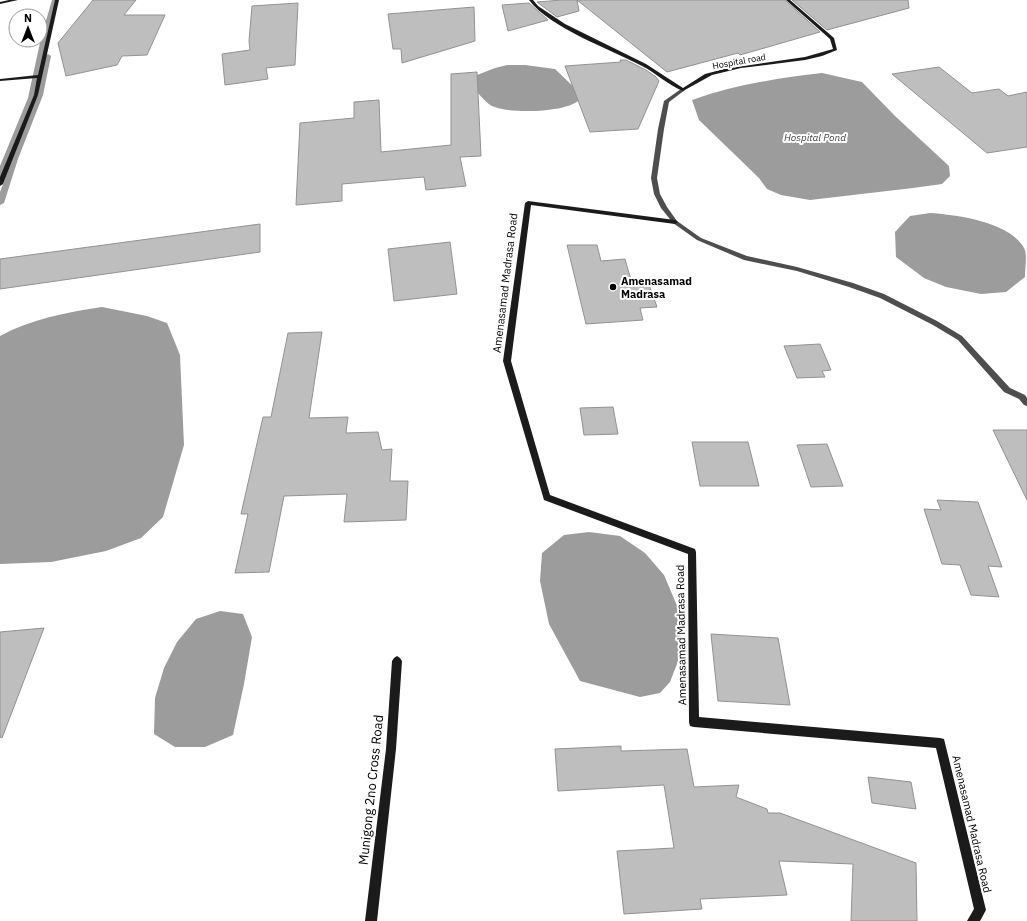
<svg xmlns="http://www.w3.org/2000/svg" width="1027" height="921" font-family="'IBM Plex Sans',sans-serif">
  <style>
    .water { fill: #9c9c9c }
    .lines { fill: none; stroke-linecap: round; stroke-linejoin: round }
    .stream { fill: #9c9c9c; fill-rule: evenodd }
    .building { fill: #bebebe; stroke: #929292 }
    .street { fill: #4e4e4e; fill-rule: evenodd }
    .secondary { fill: #1b1b1b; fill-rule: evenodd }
    .poi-dot { fill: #000; stroke: #fff; stroke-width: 1.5 }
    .labels { text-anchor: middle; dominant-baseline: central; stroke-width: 4; stroke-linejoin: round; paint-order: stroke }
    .far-street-label { font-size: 9px; fill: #000; stroke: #fff }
    .far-water-label { font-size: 10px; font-style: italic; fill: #3d3d3d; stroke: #fff }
    .poi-label { font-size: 11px; font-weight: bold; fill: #000; stroke: #fff; text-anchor: start }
    .street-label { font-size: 11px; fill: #000; stroke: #fff }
    .near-street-label { font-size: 13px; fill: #000; stroke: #fff }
  </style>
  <rect width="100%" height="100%" fill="#fff"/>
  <path class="water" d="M 507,65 L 525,65 L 555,69 L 578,91 L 579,100 C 566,113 508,114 492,106 C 484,102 479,92 471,87 L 472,77 L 495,68 Z
    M 822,73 L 862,82 L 895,116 L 949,166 L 950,176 L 942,184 L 913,188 L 810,200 L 781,195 L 767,189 L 759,178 L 699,120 L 692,100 C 734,85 778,78 822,73 Z
    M 930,213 C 958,215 1012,222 1025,250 C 1027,256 1025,270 1025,277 L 1006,292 L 981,294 L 946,287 L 924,278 L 896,257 L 895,232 L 910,216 Z
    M 102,307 L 147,316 L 167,323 L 180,355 L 184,445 L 163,517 L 141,538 L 106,551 L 51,562 L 0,564 L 0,336 C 31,319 68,312 102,307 Z
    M 589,532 L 620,536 L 645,553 L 664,575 L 678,608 L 682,651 L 670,682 L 660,693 L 640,697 L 580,681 L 549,624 L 540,581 L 542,553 L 564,535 Z
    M 220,611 L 243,614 L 252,637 L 244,684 L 233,735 L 205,747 L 175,747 L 154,734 L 155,698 L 164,668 L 177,642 L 196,619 Z"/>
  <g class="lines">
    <path class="stream" d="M 52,0 L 58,0 L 47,38 L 34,98 L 4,175 L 0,177 L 0,166 L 28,98 L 41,38 Z
      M 48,54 L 51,56 L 43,95 L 18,159 L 4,203 L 0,205 L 0,192 L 37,95 L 45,56 Z"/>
  </g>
  <path class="building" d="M 93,0 L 136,0 L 124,15 L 165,15 L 147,55 L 122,56 L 117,65 L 66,76 L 58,43 Z
    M 562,0 L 577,0 L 579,11 L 557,17 L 537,2 Z
    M 577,0 L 785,0 L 820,32 L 740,55 L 738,53 L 667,72 Z
    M 792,0 L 908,0 L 909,8 L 827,30 Z
    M 298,3 L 295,65 L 266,68 L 268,79 L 225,85 L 222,54 L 250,50 L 249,41 L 252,6 Z
    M 529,3 L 548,20 L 508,31 L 502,5 Z
    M 474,7 L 475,41 L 402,63 L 401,49 L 393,49 L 388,14 Z
    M 620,60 L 626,60 L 646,70 L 656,77 L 659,81 L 638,129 L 590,132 L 565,66 L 621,62 Z
    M 939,67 L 972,93 L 999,89 L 1008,96 L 1027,92 L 1027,147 L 987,153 L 892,74 Z
    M 477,72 L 481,156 L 460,157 L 466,186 L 426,190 L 424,177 L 342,184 L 342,201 L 296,205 L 300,123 L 354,118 L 354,102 L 379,100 L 381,152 L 451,145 L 451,74 Z
    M 260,224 L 260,252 L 0,289 L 0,259 Z
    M 450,242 L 457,294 L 394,301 L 388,249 Z
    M 567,245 L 597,245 L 601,261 L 625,259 L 631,280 L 647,279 L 657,307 L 640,308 L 643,320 L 586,324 Z
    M 322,332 L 309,418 L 348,417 L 346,433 L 378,432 L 382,450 L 392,449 L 390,481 L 408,481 L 406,520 L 344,522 L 347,494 L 284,496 L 269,572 L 235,573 L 248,514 L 241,514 L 263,417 L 271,417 L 288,333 Z
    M 820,344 L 831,370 L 822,371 L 825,377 L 797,378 L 784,346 Z
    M 613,407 L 618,434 L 584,435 L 580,408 Z
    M 993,430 L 1027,430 L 1027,500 Z
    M 692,442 L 748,442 L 759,486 L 700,486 Z
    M 827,444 L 843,486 L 811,487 L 797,445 Z
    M 937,500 L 978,502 L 1002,567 L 988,566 L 999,597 L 971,595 L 960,565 L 942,564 L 924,509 L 941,510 Z
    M 44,628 L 2,738 L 0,737 L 0,632 Z
    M 711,634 L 778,638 L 790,705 L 718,701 Z
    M 621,746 L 621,751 L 687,749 L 694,787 L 739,785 L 736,797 L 767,809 L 768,813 L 780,813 L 916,863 L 917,921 L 851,921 L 853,864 L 779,861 L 787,895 L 700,899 L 702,909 L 624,914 L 617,851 L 674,848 L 664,785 L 558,791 L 555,749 Z
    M 868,777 L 911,782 L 916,809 L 872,803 Z"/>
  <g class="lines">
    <path class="street" d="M 681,89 L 685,90 L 669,102 L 664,129 L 657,178 L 660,194 L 667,207 L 677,221 L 701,238 L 747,256 L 797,267 L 853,283 L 884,294 L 937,321 L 962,336 L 1010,388 L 1025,395 L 1027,398 L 1027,406 L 1024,405 L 1019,399 L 1004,392 L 958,340 L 933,325 L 880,298 L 849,287 L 797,271 L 744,260 L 697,240 L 673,223 L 661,208 L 654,194 L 651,178 L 658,129 L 664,101 Z"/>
    <path class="secondary" d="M 9,0 L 18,0 L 0,4 L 0,2 Z
      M 55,0 L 59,0 L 38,95 L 3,184 L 0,186 L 0,177 L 34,95 L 37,78 L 0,81 L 0,79 L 38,75 Z
      M 529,0 L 533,0 L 538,6 L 565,24 L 646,64 L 683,88 L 705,74 L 724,69 L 805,57 L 833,49 L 830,39 L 786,0 L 790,0 L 834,38 L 837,50 L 822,56 L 805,60 L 741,68 L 712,75 L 683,91 C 668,85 656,73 642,66 C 610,49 550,28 529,0 Z
      M 528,201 L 675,220 L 678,222 L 675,224 L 531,205 L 511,361 L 550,495 L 695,549 L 696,552 L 699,717 L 940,738 L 944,739 L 986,910 L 980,921 L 967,921 L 974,909 L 936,748 L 694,727 L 690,726 L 689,722 L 688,554 L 544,500 L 503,361 L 525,203 Z
      M 397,656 L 400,658 L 402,661 L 396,749 L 377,921 L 365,921 L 386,749 L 392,661 L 394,658 Z"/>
  </g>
  <circle class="poi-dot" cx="613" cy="287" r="4"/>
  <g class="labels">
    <g class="far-street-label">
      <text transform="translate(739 61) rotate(-10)">Hospital road</text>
    </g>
    <g class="far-water-label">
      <text x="815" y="137">Hospital Pond</text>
    </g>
    <g class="poi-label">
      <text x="621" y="281">Amenasamad<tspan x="621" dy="13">Madrasa</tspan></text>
    </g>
    <g class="street-label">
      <text transform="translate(505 283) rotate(-83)">Amenasamad Madrasa Road</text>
      <text transform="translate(681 635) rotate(-91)">Amenasamad Madrasa Road</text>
      <text transform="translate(972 824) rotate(77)">Amenasamad Madrasa Road</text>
    </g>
    <g class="near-street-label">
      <text transform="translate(371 790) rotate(-84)">Munigong 2no Cross Road</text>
    </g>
  </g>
  <g transform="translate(28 28)"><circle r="19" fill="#ffffff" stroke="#999999"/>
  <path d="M0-3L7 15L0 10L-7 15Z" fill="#000000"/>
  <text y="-6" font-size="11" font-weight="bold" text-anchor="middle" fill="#000000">N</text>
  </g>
</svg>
